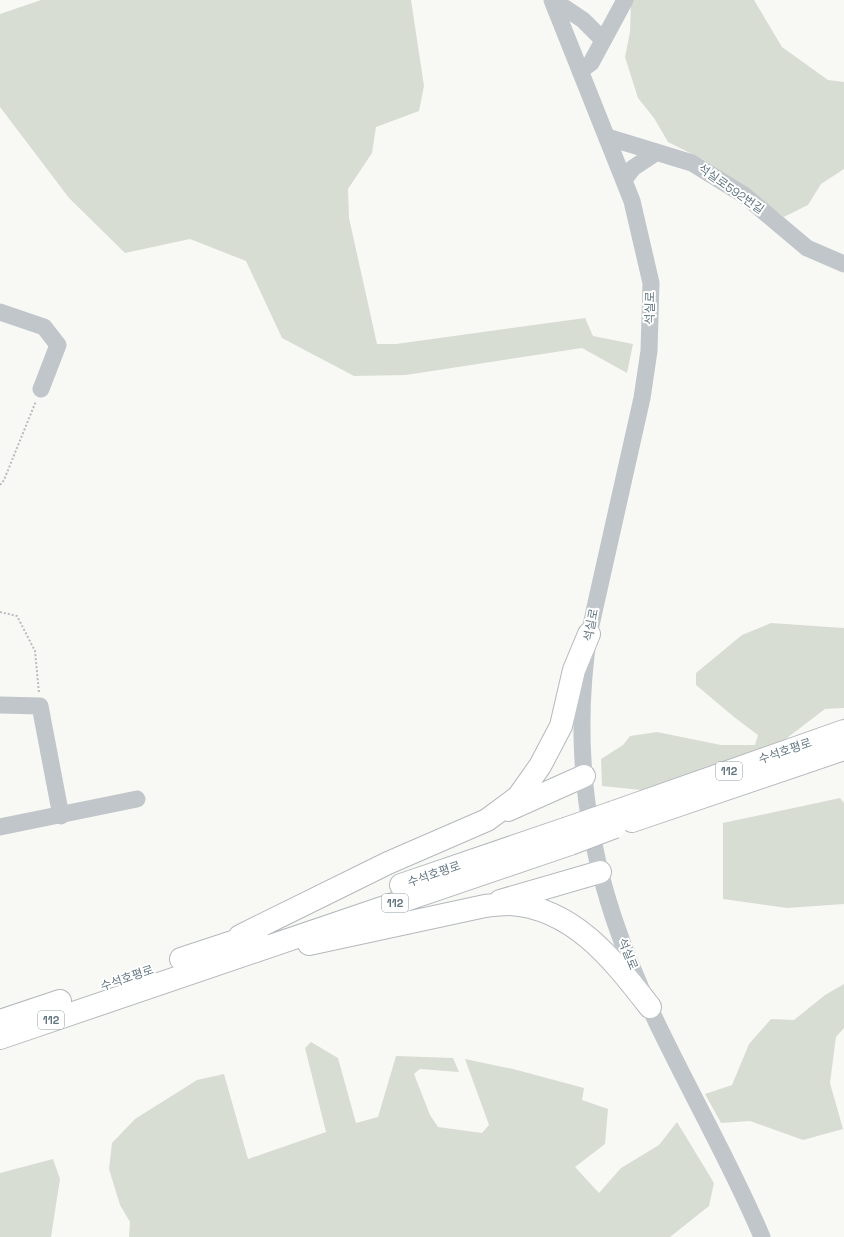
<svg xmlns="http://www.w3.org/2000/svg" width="844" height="1237" font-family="'Space Grotesk','Noto Sans KR',sans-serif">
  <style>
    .green { fill: #d8ddd4 }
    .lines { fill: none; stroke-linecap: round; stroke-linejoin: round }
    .highway-casing { stroke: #b4b9bc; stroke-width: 24 }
    .path { stroke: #b9bdc0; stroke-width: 2; stroke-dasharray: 2 2; stroke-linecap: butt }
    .minor { stroke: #c1c6ca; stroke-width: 17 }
    .highway { stroke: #fff; stroke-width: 22 }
    .highway-bridge-casing { stroke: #b4b9bc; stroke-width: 24; stroke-linecap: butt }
    .highway-bridge { stroke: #fff; stroke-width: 22 }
    .labels { text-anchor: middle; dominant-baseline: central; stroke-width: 4; stroke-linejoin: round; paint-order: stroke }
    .shield { fill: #fff; stroke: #919fa7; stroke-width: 1 }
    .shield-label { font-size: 11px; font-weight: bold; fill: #627681 }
    .street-label { font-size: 12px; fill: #627681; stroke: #fff }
  </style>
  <rect width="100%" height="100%" fill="#f8f8f5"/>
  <path class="green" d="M 41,0 L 411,0 L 424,86 L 419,111 L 376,127 L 372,153 L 348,189 L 349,218 L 377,344 L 396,344 L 585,318 L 593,336 L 633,344 L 627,373 L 582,348 L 406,375 L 354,376 L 282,338 L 246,261 L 190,239 L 125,253 L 69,198 L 0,107 L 0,14 Z
    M 631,0 L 754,0 L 782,47 L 828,80 L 844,82 L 844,169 L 821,184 L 808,205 L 784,217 L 704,160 L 668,142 L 654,118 L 638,98 L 625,57 L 630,32 Z
    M 771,623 L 844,628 L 844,708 L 825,709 L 779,744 L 679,780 L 641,790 L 602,786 L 601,759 L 623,745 L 630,736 L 657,732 L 721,745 L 755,745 L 758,735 L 734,717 L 696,685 L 696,673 L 742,635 Z
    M 840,798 L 844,803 L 844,904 L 787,908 L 723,899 L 723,823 Z
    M 844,984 L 844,1028 L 836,1037 L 830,1083 L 843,1129 L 803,1140 L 750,1121 L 721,1123 L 705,1094 L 732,1085 L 749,1044 L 771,1019 L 794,1020 L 825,995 Z
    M 311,1042 L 338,1058 L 356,1123 L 378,1117 L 396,1056 L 453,1058 L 459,1072 L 420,1069 L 414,1074 L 430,1115 L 438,1127 L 482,1133 L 489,1125 L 465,1059 L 513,1069 L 584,1088 L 582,1100 L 608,1109 L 605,1144 L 575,1167 L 599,1193 L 621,1168 L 659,1145 L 677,1122 L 714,1183 L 709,1206 L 670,1237 L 129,1237 L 130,1222 L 120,1205 L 109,1169 L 112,1143 L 135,1119 L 197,1080 L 224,1074 L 248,1159 L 326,1132 L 305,1048 Z
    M 53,1159 L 60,1179 L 51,1237 L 0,1237 L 0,1173 Z"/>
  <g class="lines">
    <defs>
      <path id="highway" d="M 508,810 L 584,776
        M 614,812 L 844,731
        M 632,821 L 844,749
        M 401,885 L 565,829
        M 500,901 L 600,872
        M 240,936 L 388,863 L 487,820 L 518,797 L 540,766 L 561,726 L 574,670 L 589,634
        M 309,944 L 485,906 C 493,905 502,904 510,904 C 574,908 614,961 650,1007
        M 181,959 L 257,934
        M 0,1021 L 60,1001
        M 0,1038 L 570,844"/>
    </defs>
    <use href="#highway" class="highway-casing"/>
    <path class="path" d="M 0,485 L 4,480 L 36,401
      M 0,612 L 17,616 L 35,651 L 39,693"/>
    <path class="minor" d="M 552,0 L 632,201 L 651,283 L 649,351 L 642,398 L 589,634 C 574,731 583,826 614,919 C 651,1030 717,1130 762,1237
      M 553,0 L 583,20 L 603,40
      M 580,71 L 591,63 L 625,0
      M 607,137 L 692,163 L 744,195 L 807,248 L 844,264
      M 624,180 L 633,168 L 657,152
      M 0,312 L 44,327 L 58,345 L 41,389
      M 0,705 L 40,706 L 61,816
      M 0,827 L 137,799"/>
    <use href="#highway" class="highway"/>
    <defs>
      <path id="highway-bridge" d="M 565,829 L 614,812
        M 570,844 L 615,827"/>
    </defs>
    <use href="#highway-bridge" class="highway-bridge-casing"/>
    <use href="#highway-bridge" class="highway-bridge"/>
  </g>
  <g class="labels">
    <g class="shield">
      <rect x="716" y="762" width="26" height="18" rx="3"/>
      <rect x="382" y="894" width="26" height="18" rx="3"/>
      <rect x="38" y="1011" width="26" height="18" rx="3"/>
    </g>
    <g class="shield-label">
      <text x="729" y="771">112</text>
      <text x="395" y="903">112</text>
      <text x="51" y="1020">112</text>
    </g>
    <g class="street-label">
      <text transform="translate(731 189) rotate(35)">석실로592번길</text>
      <text transform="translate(650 308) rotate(-89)">석실로</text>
      <text transform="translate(591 625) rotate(-79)">석실로</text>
      <text transform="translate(785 751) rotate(-19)">수석호평로</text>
      <text transform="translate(434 874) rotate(-19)">수석호평로</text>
      <text transform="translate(628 954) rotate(68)">석실로</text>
      <text transform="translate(127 978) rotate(-19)">수석호평로</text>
    </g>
  </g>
</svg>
